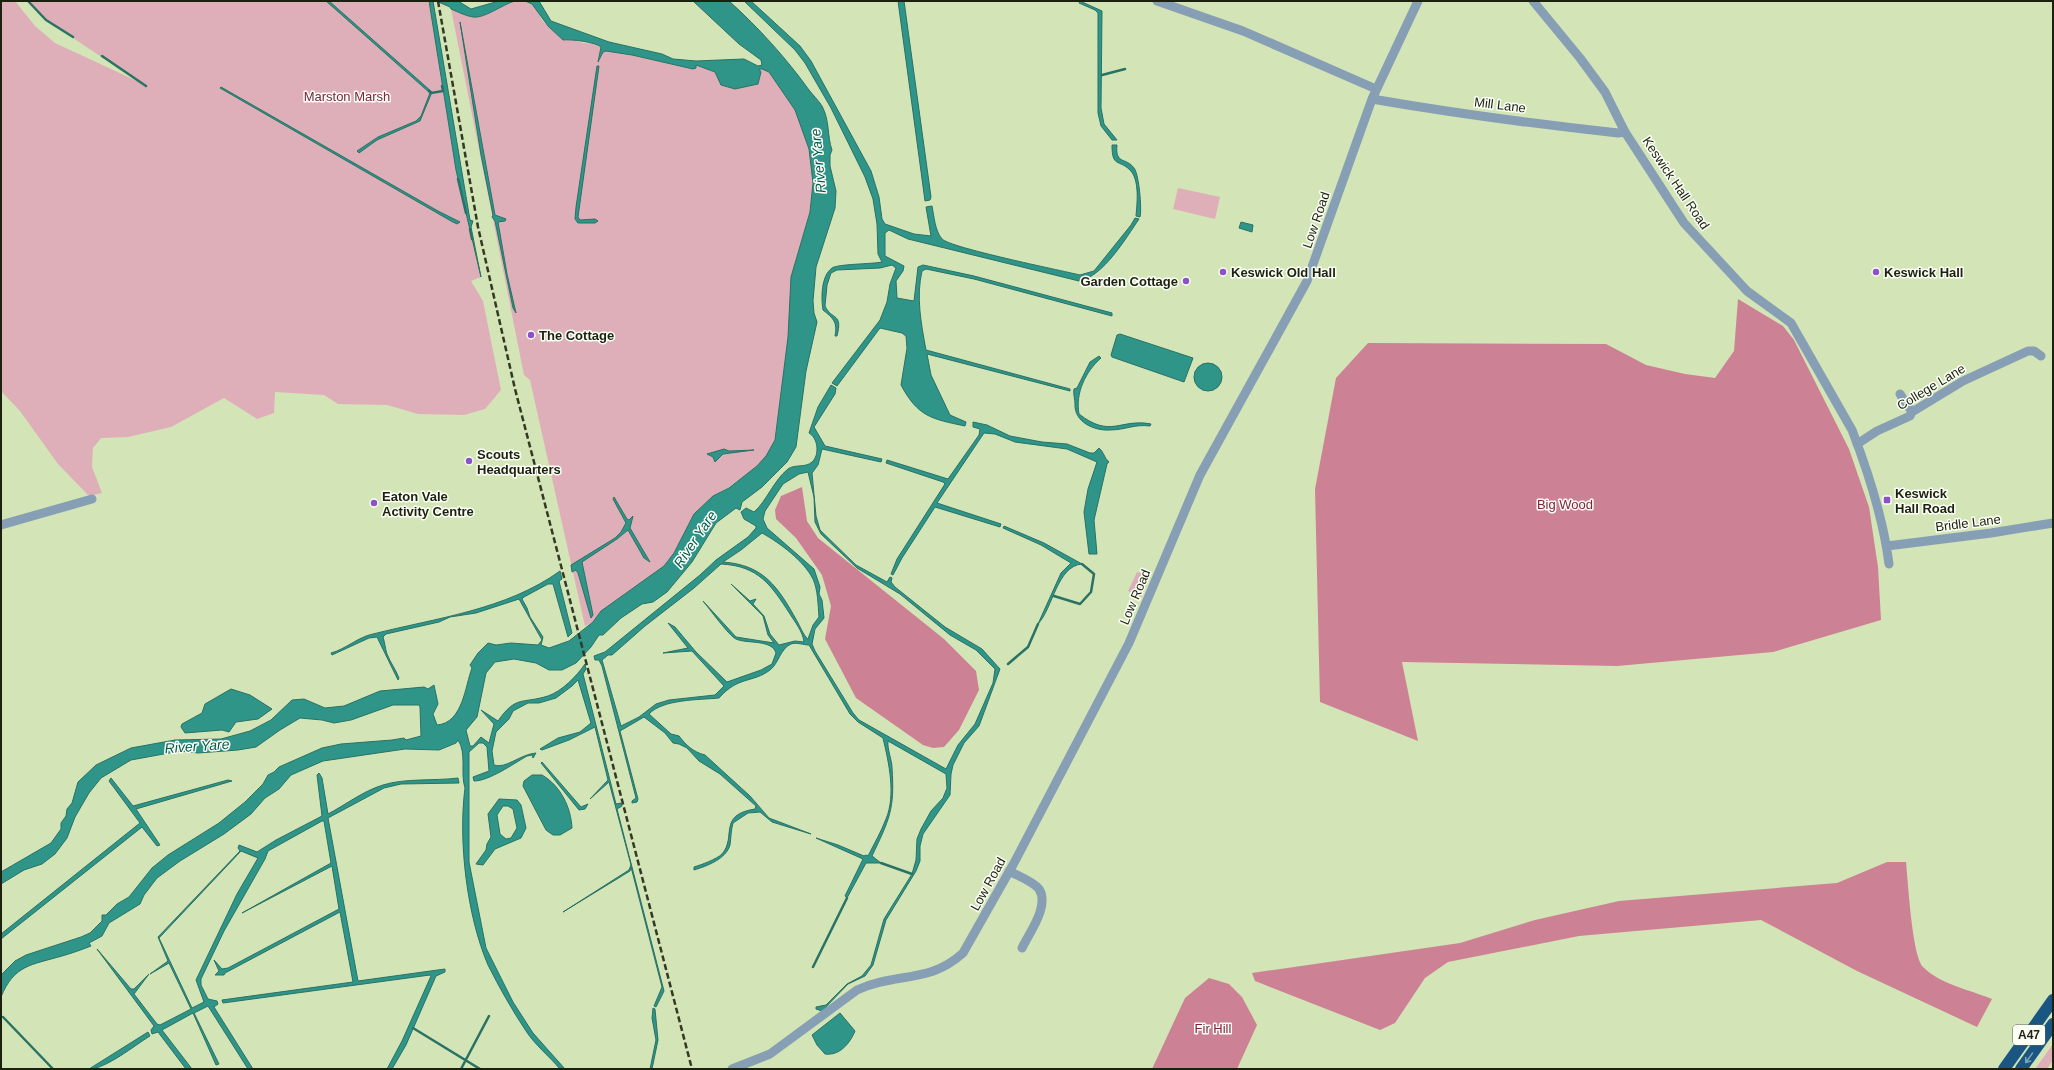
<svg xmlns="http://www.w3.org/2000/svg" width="2054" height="1070" font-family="Helvetica,sans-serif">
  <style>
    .green { fill: #dfafb9 }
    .forest { fill: #cc8294 }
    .water { fill: #2f9589; stroke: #297264; fill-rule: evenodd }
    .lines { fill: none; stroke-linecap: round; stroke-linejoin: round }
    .stream { stroke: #297264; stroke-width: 2.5 }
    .minor { stroke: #869fb4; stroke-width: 9 }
    .highway { stroke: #195782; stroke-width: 12 }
    .rail { stroke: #333924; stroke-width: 2.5; stroke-dasharray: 6 3; stroke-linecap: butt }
    .oneway { stroke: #7fa3b6 }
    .poi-dot { fill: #8c51c8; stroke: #fbfff6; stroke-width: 1.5 }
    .labels { text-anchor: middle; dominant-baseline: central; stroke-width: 3; stroke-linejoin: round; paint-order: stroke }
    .shield { fill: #fbfff6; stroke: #5e6354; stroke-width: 1 }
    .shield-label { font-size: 12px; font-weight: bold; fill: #1b200f }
    .park-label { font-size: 13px; fill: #7b2341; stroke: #fbfff6 }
    .street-label { font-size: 13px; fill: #1b200f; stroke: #fbfff6 }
    .poi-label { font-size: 13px; font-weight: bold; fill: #1b200f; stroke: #fbfff6; text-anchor: start }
    .water-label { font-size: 14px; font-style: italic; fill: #025b52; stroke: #fbfff6 }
  </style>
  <rect width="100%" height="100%" fill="#d3e4b6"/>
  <path class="green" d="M 1,1 L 15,1 L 35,26 L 55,43 L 139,82 L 46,20 L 28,1 L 429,1 L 456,170 L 481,277 L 471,281 L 483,301 L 501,390 L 485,409 L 464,415 L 418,414 L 387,405 L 338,404 L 324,395 L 275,392 L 274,413 L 257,419 L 224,398 L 171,427 L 128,437 L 101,438 L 93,448 L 92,467 L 102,493 L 89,496 L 58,464 L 20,411 L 1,391 Z
    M 515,1 C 543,1 533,15 549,27 C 559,34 572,40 583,43 C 589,44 596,42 601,46 L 598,61 L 603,52 L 606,51 L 632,55 L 693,69 L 696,65 L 715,72 L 721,81 L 758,69 L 762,69 L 769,72 L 795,110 L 809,149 L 813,183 L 810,212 L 795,262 L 788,337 L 775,440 L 766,456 L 757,466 L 729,487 L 713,496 L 694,514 L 674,553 L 664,566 L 601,611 L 593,622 L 585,626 L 530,380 L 524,375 L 451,9 C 458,12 466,16 473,17 C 484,19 503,4 515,1 Z
    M 1178,188 L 1220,197 L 1215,219 L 1173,209 Z
    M 1137,572 L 1150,576 L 1141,597 L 1128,591 Z
    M 2053,1044 L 2053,1060 L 2047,1069 L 2035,1069 Z"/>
  <path class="forest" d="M 1738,299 L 1783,326 L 1794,340 L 1849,449 L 1869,507 L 1878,567 L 1881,620 L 1773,652 L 1617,666 L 1402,662 L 1418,741 L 1320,702 L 1315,489 L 1336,378 L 1368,343 L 1606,344 L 1646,365 L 1685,374 L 1715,378 L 1734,351 Z
    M 802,487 L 807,521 L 818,538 L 944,639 L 976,671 L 979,690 L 959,730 L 944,747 L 933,748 L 923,745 L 856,698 L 825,639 L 831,606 L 822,575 L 796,538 L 776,519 L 775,510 L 781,496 Z
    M 1887,862 L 1906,862 C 1908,881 1912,955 1923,967 C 1940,984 1970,990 1992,999 L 1977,1027 L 1857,971 L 1761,920 L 1579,936 L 1448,962 L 1425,978 L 1395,1023 L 1380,1030 L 1255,981 L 1252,973 L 1460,943 L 1535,920 L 1619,901 L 1837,883 Z
    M 1209,978 L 1229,984 L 1242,997 L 1257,1025 L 1237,1069 L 1152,1069 L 1185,998 Z"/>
  <path class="water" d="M 326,1 L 329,1 L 432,92 L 420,121 L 377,140 L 359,153 L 357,151 L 378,137 L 416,121 L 421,116 L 430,93 Z
    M 429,1 L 433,1 L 470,220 L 473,221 L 471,227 L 481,277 L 456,170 Z
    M 436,1 L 458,1 L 471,9 L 499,1 L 515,1 C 503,4 484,19 473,17 C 466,16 458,12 451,9 L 450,7 Z
    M 525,1 L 539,1 L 551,21 L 609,42 L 662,54 L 673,59 L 696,61 L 744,59 L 758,66 L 762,65 L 761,60 L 739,44 L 693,1 L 729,1 C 759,28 786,58 809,90 C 813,95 818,100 822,106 C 830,121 827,136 832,150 L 830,155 L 830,166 L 836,191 L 835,208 L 816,267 L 813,301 L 814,313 L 817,322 L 806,371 L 796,447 L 787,462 L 762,487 L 742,502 L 740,510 L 736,508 L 716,523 L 692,562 L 667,592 L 653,602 L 642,604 L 621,618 L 603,635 L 599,635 L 591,647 L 576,663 L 562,670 L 549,670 L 536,663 L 514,659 L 495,662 L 486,673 L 477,717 L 466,730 L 470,746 L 473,746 L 481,737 L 489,743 L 494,724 L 481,710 L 498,721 C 516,695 522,704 548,696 C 562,691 576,677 585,664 L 586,669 L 583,674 L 616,804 L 621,803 L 622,806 L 617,809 L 664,991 L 656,1007 L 654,1006 L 662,987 L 631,867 L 630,871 L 563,912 L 629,870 L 631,865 L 609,782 L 590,799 L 608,780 L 595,727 L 569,740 L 542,750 L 540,749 L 558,738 L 580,732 L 591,723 L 578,680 L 572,686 L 556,698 L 539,703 L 528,703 L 513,711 L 509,719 L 496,732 L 492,751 L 494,765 C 506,769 521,754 536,753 L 533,758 L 532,755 L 527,756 C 513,764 489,781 474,781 L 473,777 L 489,771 L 487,747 L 483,743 L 479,743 L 469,752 L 469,862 L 486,948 L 513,1002 L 533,1033 L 565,1069 L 560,1069 C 549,1056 535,1045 526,1031 C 512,1010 499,987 488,965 C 467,916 458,841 465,788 C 460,773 467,753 458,740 L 456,743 L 439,750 L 405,749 L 323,761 L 291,775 L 279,789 L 265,798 L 251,814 L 224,834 L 180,861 L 157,878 L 144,895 L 140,904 L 109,923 L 102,936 L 89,943 L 91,946 C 81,950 72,953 62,956 C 31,965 14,965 1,997 L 1,975 L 15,961 L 26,955 L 81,937 L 90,933 L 102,921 L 102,915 L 106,915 L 117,904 L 129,897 L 152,868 L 168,855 L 219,823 L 245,802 L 263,784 L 268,775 L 274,772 L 279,767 L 322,748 L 341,744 L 392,740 L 404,738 L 406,740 L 421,736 L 420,707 L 419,705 L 393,705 L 351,720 L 334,723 L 322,720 L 300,718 L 280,730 L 256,747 L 238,750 L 198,753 L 180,751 L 131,760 L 101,778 L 89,793 L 75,817 L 67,838 L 55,854 L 42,864 L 24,870 L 1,884 L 1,872 L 51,843 L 61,829 L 61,823 L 66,816 L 67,809 L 72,803 L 78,782 L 96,765 L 131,748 L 175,740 L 221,739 L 250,731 L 271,720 L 292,700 L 304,699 L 325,708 L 344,706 L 380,691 L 424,687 L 428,689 L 434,685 L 438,704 L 433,714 L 437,725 C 463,723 465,686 472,668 L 470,665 L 478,653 L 488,643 L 496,645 L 511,643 L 538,645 L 542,640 L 519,599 L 476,613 L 450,617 L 439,622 L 386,634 L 383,637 C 385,643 385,648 387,654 C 390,662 396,670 399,678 L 398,680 L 377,637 L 369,638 L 332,655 L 331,653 C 346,649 358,637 373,634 C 436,618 506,610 560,571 L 562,579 L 559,581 L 572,633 L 568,637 L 553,584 L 548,584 L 524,597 L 522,599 L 527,608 L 530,617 L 543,637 L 541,645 L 549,648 L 569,641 L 593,622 L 601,611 L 664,566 L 674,553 L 694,514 L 713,496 L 729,488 L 757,466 L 766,456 L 775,440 L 788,337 L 791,277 L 810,212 L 813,183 L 809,149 L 795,110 L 769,72 L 762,69 L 759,69 L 761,72 L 758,84 L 735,89 L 721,85 L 715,72 L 696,65 L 696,68 L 693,69 L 632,55 L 606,51 L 603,52 L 598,62 L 601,47 C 596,42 570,39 563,40 L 548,26 L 532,4 Z
    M 744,1 L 751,1 L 800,46 L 811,61 L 871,171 L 879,197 L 882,219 L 885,224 L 914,234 L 931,236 L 926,207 L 932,206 C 934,216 935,231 942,239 C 951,248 1059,270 1080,275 L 1094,271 L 1131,225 L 1135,218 L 1139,219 C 1126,238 1103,277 1079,281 L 908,239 L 889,230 L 885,233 L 885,256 L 904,266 L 903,271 L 896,281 L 897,298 L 914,301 L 918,267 L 923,265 L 974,276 L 1112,313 L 1112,316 L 974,279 L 926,269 L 922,271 C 916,297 921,323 926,350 L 1070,389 L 1070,391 L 927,354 L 931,375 L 950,415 L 966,422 L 965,426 C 932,419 918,417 901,385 L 907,348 L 906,336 L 902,333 L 880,328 L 837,386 L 832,383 L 880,320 L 887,302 L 890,284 L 896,268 L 892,265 L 880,268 L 837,270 L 831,273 L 827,285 L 825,306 C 832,321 843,312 837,336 L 835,336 C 838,322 833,318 823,310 C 821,298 821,276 832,268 C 837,264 873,264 882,262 L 878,254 L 877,224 L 873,199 L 865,177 L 831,108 L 805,63 L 795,50 Z
    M 898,1 L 904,1 L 931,197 L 930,200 L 925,201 Z
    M 1080,1 L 1102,11 L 1101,108 L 1104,124 L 1117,140 L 1112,140 L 1101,126 L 1098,113 L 1098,13 L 1095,10 L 1079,3 Z
    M 460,22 L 495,215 L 506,219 L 505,221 L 498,222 L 507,274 L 516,313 L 513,308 L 495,221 L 492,217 L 493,215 L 481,155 Z
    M 597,66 L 599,66 L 578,217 L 580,220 L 595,219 L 598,221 L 595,223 L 578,223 L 575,219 L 576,207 Z
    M 221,87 L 438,211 L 460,222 L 457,224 L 451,221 L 220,88 Z
    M 1112,145 L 1117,145 C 1115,165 1126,157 1134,168 C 1139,174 1142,209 1140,217 L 1136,216 C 1137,204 1140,180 1130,170 C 1119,159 1112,168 1112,145 Z
    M 1241,222 L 1253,225 L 1252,232 L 1239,228 Z
    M 1120,334 L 1193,358 L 1184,382 L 1112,357 L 1111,355 L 1117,335 Z
    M 1099,356 L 1101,358 C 1086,371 1075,393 1079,414 C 1111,439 1120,418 1151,424 L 1150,426 C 1134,424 1125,430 1110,430 C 1094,431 1074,422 1075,404 C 1075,399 1073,394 1074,389 L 1077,388 L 1090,362 Z
    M1194 377a14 14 0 1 1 28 0a14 14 0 1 1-28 0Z
    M 831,385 L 836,388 L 835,394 L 814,427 L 825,446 L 882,459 L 881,462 L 822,449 L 818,465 L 812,473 L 816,516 L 820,530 L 856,565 L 887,582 L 890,577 L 892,578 L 891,582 L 895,587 L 945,627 L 982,649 L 1000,669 L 979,726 L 964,743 L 953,765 L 951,774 L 950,795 L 923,834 L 920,846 L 920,861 L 916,871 L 886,920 L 873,965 L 865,976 L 848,984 L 822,1011 L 816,1009 L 816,1007 L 826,1005 L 847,984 L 862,976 L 871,965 L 884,919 L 912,874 L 916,860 L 917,839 L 921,829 L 931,811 L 943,798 L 947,788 L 946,774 L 888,741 C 887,749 892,760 892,768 C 895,810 889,820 872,856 L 881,863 L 866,863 L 847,898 L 845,896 L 863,859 L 816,838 L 838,845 L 864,856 L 866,855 L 868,856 C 874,844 881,832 886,819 C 896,795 889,763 883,738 L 858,722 L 850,714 L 809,645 C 804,645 796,642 791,644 C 780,649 779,663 770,670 C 753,683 738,676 719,698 C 699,700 663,699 649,714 L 671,734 L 679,736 C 686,745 693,752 705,755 L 750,796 L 769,818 L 811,834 L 772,822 L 760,812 L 748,813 L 733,823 C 731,830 731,837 730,845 C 726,859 707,866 694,870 L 694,867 C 701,865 717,859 722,854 C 737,837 717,815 755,809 L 756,806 L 720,774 L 699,761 L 687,748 L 679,744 L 673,743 L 665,733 L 644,717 L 620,731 L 638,799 L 637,802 L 632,803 L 632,801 L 636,798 L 602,666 L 599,660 L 595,660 L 594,656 L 605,652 L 700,575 L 716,560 L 748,537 L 756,528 L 756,526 L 744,519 L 741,512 L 746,508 L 754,512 C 766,502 774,480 788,469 C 794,464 806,468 812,462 C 820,455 818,438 809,433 L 818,407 ZM 808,472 L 814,497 L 815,522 L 821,534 L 857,568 L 900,594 L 950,635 L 976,650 L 995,669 L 993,683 L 975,724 L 958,745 L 946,769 L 859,720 L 853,713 L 815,651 L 812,644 L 815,629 L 824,618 L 822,600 L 819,594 L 820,587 L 814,569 L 767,528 L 763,519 L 765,511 L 783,484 L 799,474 ZM 762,533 C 780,543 804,561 813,579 C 818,590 818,605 819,617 L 813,625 L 808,639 C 803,635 800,626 797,621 C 778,587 764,565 723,562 L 741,550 ZM 721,564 C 759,566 771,585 790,614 C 795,622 803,632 804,642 L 795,641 L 779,645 L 770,634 L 764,616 L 753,604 L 756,599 L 750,601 L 731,584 L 763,616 L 768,635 L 774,643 L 736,637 L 703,601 C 709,608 729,636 736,639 C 746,644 772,639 776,653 L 772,664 L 761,670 L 727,682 L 696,652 L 675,627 L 668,623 L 688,648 L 663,653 L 692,651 L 724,686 L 715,695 L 669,700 L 656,704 L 639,717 L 621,726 L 602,660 L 608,655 L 612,655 L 645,626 L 694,588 Z
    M 973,422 L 987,425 L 1010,436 L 1042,442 L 1067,444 L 1090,453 L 1094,453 L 1099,448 C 1104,452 1104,458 1109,462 L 1107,464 L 1094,520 L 1097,554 L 1089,554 L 1084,512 L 1088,489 L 1097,462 L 1067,449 L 1015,442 L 995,434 L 984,433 L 937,503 L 1001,524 L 1000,527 L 935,507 L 902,558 L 893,575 L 891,574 L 897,559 L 945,484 L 943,482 L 886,463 L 887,460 L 948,479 L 979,435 L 980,429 L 973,427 Z
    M 724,449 L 729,451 L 754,450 L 723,454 L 715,462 L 713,457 L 707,454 Z
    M 614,497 L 627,519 L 629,520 L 633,516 L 630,528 L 650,562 L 644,558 L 628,530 L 617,539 L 582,562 L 593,615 L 591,618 L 578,573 L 576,570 L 572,572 L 571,565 L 615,538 L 621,532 L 626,523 L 613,499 Z
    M 1004,526 L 1044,543 L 1082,564 C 1057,566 1053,608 1038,624 L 1061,573 L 1071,563 L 1041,545 L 1003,528 Z
    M 231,689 L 250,695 L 272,709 L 258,719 L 236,722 L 229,732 L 222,730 L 185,733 L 181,727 L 182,724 L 202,713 L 205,704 Z
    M 542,762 L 581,807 L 588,804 L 585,809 L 579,810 L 541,763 Z
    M 319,773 L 322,778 L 328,814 C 347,804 363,791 383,785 C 405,778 435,781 458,778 L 459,783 L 401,784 L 384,788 L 328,818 L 358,981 L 445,969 L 445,972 L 436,976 L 406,1045 L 392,1069 L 387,1069 L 402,1041 L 431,976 L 430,975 L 223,1003 L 222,1000 L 353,982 L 340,912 L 225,973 L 224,975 L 215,975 L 219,971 L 214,960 L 222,969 L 228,968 L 339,909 L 332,866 L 242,913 L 331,863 L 324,821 L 322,821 L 268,851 L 265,859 L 224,931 L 201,979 L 201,985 L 208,999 L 217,1001 L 218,1004 L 214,1007 L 253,1069 L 248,1069 L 208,1006 L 194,1013 L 219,1064 L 216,1065 L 193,1013 L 162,1030 L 192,1069 L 186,1069 L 158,1032 L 152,1034 L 151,1030 L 154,1026 L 97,949 L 131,989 L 134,989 L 149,974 L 134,994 L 157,1024 L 160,1025 L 191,1009 L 169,963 L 150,974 L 168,961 L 158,937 L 240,851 L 238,848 L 239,845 L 257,852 L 276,840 L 322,816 L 317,775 ZM 241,851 L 258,858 L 237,894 L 196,980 L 204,1002 L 192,1008 L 159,938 Z
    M 532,775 L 542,775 C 561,786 571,808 572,828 L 560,835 L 553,835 L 546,830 L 523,786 L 524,781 Z
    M 111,778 L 133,806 L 228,780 L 232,781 L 136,809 L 160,845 L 157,846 L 142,827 L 1,939 L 1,934 L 140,823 L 109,781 Z
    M 499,799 L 517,800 L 521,805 L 526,828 L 521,838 L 495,849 L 483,865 L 476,864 L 486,850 L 487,844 L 491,837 L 488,814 ZM 503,806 L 508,806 L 513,809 L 517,828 L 511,838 L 506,839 L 500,834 L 497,815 Z
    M 653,1008 L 655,1009 L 658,1040 L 652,1069 L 650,1069 L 656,1040 L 652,1018 Z
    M 840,1013 L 855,1031 C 850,1043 840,1056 825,1054 L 817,1045 L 812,1035 Z
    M 148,1032 L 150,1036 C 135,1045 106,1069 89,1069 Z"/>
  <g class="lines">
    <path class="stream" d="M 28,1 L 46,20 L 73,37
      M 102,56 L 146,86
      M 1102,75 L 1125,69
      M 429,91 L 431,93 L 443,91 L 442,86
      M 458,179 L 466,213
      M 470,229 L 472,239
      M 1054,596 L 1080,604 L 1091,592 L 1094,574 L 1082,564
      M 1008,664 L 1028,647 L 1038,624
      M 881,863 L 912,874
      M 813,967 L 847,898
      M 3,1017 L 53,1069
      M 413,1028 L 480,1069
      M 461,1069 L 489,1016"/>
    <path class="minor" d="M 1157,1 L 1243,31 L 1376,89
      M 1533,1 L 1580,58 L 1605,92 L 1625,132 L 1684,223 L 1747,291 L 1791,323 L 1852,430 C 1869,474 1883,517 1889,564
      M 1372,99 C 1453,113 1535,124 1618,133 L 1625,132
      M 1900,394 L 1912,412
      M 1857,444 L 1877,431 L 1910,416 L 1912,412 L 1963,381 L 2028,351 L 2034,351 L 2041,356
      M 1,525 L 92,499
      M 1887,546 L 1991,533 L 2053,523
      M 1009,871 C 1018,876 1033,881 1039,889 C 1050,906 1029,933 1022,948
      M 732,1069 L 770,1054 L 857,990 C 896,972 929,984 963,953 L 1014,863 L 1129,643 L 1200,475 L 1307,281 L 1372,99 L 1418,1"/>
    <path class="highway" d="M 2004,1069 L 2053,1000
      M 2021,1069 L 2053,1024"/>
    <path class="rail" d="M 438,1 L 478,227 L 515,389 L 692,1069"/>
  </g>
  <defs><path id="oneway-shaft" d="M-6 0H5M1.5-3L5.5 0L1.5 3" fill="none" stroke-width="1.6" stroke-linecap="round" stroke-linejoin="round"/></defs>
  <use class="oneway" href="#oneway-shaft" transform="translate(2029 1058) rotate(125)"/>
  <g class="poi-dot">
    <circle cx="1223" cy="272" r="4"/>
    <circle cx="1876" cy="272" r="4"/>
    <circle cx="1186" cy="281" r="4"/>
    <circle cx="531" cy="335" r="4"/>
    <circle cx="469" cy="461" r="4"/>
    <rect x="1883" y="496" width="8" height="8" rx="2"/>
    <circle cx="374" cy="503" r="4"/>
  </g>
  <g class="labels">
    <rect class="shield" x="2013" y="1025" width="32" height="20" rx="3"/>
    <g class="shield-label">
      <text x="2029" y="1035">A47</text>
    </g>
    <g class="park-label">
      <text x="347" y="96">Marston Marsh</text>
      <text x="1565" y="504">Big Wood</text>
      <text x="1213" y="1028">Fir Hill</text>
    </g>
    <g class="street-label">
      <text transform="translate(1500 105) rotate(7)">Mill Lane</text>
      <text transform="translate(1676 183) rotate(56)">Keswick Hall Road</text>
      <text transform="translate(1316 220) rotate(-71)">Low Road</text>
      <text transform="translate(1931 387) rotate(-31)">College Lane</text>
      <text transform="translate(1968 523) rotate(-7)">Bridle Lane</text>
      <text transform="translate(1135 597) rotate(-67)">Low Road</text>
      <text transform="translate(988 884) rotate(-61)">Low Road</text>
    </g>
    <g class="poi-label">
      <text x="1231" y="272">Keswick Old Hall</text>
      <text x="1884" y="272">Keswick Hall</text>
      <text x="1178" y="281" text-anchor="end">Garden Cottage</text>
      <text x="539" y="335">The Cottage</text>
      <text x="477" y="454">Scouts<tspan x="477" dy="15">Headquarters</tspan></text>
      <text x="1895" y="493">Keswick<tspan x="1895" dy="15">Hall Road</tspan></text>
      <text x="382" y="496">Eaton Vale<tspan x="382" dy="15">Activity Centre</tspan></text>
    </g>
    <g class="water-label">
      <text transform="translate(818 161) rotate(-95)">River Yare</text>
      <text transform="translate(695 539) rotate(-56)">River Yare</text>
      <text transform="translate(197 746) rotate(-4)">River Yare</text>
    </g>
  </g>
  <rect width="2054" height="1070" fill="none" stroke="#1b200f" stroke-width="4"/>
</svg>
